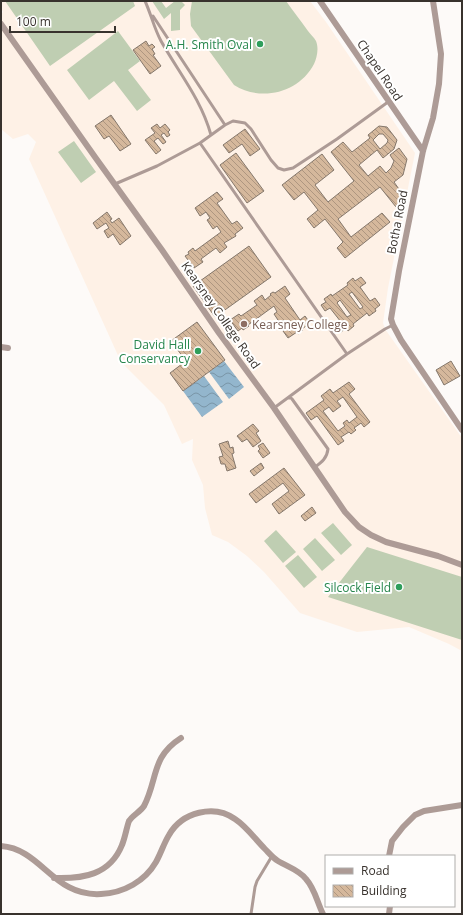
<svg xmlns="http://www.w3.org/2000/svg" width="463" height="915" font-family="'Open Sans',sans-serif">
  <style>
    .built { fill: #fef1e6 }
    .garden { fill: #bfceb2 }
    .water { fill: url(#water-waves) }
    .building { fill: url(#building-back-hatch); stroke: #84776b; fill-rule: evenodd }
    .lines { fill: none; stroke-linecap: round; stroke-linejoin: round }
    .service { stroke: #ad9b96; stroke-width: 3 }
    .minor { stroke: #ad9b96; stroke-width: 6 }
    .leisure-dot { fill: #2e9e5b; stroke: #fff; stroke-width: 1.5 }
    .education-dot { fill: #8d6e63; stroke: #fff; stroke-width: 1.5 }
    .labels { text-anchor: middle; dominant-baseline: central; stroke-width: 4; stroke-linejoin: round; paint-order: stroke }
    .leisure-label { font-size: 12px; fill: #27864d; stroke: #fff; text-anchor: end }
    .street-label { font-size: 12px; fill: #38322d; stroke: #fff }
    .education-label { font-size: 12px; fill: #785e54; stroke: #fff; text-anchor: start }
  </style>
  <defs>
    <pattern id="water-waves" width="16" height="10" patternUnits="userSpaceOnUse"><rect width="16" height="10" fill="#93b6cd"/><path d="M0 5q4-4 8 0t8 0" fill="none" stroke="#7995a7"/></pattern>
    <pattern id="building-back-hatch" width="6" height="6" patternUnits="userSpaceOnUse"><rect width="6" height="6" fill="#d5b89c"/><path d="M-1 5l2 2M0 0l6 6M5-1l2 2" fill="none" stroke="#ae9680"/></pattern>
  </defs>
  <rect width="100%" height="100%" fill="#fdfaf8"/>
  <path class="built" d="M 1,1 L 310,1 L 326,22 L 415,153 L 388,288 L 383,323 L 385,329 L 462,438 L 462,651 L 449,644 L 409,627 L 357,632 L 300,613 L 264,572 L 247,556 L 228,542 L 212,535 L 205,508 L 203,485 L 192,460 L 193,439 L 182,444 L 164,405 L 121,362 L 29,159 L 36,142 L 28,134 L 13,139 L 1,129 L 1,14 L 3,12 L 1,9 Z"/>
  <path class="garden" d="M 5,1 L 133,1 L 135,6 L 50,66 Z
    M 152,1 L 161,1 L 166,8 L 175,1 L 181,1 L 185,5 L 180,10 L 180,30 L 171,31 L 171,13 L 164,19 Z
    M 192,1 L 286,1 C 293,11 301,21 308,31 C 310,34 314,37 316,41 C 319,48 317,58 314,64 C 299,93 261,102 234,85 L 191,26 L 190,14 Z
    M 118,31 L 140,61 L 128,70 L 151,100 L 137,111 L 114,81 L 89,100 L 67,70 Z
    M 74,141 L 96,172 L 81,183 L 58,152 Z
    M 333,523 L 352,545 L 341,555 L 321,533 Z
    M 276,530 L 296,552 L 283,563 L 264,541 Z
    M 315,538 L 335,560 L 322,571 L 303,549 Z
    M 367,547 L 462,577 L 462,640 L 328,597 Z
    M 298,555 L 317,577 L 304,588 L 285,566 Z"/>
  <path class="water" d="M 224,361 L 244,387 L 229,399 L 209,372 Z
    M 204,376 L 223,402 L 202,417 L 183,391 Z"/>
  <path class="building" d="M 146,41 L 149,46 L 152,44 L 155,47 L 152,49 L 155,54 L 153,55 L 161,66 L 150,74 L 133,50 Z
    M 111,115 L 131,144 L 120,151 L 109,136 L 104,139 L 95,126 Z
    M 157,124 L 160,128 L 165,124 L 170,130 L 168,132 L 170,135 L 167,137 L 164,133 L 161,135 L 166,142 L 163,144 L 158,138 L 154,141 L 161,150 L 156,154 L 145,140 L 155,133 L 151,128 Z
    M 379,126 L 387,127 L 397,140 L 394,149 L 383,158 L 377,150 L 359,165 L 368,176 L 380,166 L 386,173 L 391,168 L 394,161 L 390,155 L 399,148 L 407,159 L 403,175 L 394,182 L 406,199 L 396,207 L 380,187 L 338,219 L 351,237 L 382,213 L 390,222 L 345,258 L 337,248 L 343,242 L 325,219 L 314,228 L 307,219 L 318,210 L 304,192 L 294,200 L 282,185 L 322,154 L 334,170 L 315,185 L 328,202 L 354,181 L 331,152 L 343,142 L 352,152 L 370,138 L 368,135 ZM 379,134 L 383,134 L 388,140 L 387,143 L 380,149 L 373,140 Z
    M 245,129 L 260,149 L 250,156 L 242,144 L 229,153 L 223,145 Z
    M 236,153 L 264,191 L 247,203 L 220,165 Z
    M 217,192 L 223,199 L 217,203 L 232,224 L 237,221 L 243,228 L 235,234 L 236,236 L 224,243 L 227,247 L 220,253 L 216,248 L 201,259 L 203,262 L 194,268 L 185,256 L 189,254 L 188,252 L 193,248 L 195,251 L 221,232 L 217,226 L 213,229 L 207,220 L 210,218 L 206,212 L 200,216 L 195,208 Z
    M 107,212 L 112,219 L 110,220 L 112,223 L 119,218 L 131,236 L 120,245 L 113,234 L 108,238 L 104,231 L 109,228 L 106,223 L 97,229 L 93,223 Z
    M 249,246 L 271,277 L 215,317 L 193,286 Z
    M 361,277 L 366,283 L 360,287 L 370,301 L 375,298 L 380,305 L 375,309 L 376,311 L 369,316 L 367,313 L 353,324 L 354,326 L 348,331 L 346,328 L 341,332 L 336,326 L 341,322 L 330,308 L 325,311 L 321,305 L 326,302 L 324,299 L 331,294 L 332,296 L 348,285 L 347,283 L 353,278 L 355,281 ZM 352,292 L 363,307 L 360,309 L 349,294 ZM 340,300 L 351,315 L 347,317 L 337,303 Z
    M 285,286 L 290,294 L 285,298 L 300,320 L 305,316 L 310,323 L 302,329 L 303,330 L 298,334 L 297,332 L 288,338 L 283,331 L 289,327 L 284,320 L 280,323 L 274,314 L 277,312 L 274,306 L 248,325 L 249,326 L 243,330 L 242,328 L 238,331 L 230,320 L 239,314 L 241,316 L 257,305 L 254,301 L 262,295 L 265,300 L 271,295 L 270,294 L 273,292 L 275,293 Z
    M 197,322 L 225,360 L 183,391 L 170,373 L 186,361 L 171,341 Z
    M 451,361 L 460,376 L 444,385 L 436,370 Z
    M 349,382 L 355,389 L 349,394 L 370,422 L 364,427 L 361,423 L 354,428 L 356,430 L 351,434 L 349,432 L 341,437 L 344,441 L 338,445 L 317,416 L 311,420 L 306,413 L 324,400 L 321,396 L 330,389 L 333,393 ZM 343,397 L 357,417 L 349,423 L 347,420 L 343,423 L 345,426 L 338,431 L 323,411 L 329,407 L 333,412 L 341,406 L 337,401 Z
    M 253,424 L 259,431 L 256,433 L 261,441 L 253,447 L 247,439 L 242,442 L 237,436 Z
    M 228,441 L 230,448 L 233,447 L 234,453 L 232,454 L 236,468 L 227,471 L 225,464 L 221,464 L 219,457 L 223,456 L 219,444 Z
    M 263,443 L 270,453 L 263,458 L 258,451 L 260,449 L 258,446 Z
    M 261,463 L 264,468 L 254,476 L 250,471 Z
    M 284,468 L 305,495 L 279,514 L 272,504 L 289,491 L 283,483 L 256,503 L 249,494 Z
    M 312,507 L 316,513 L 305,521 L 301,516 Z"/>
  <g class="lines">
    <path class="service" d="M 145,1 C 151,14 154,28 161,41 C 179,73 201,99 211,135
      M 153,16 L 225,125
      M 200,143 L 347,354
      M 115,184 L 157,166 L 200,143 L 225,125 L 233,121 L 245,123 L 251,129 L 271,160 L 278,168 L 284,170 L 293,168 L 337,139 L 388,102
      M 288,398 L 291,398 L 292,399 L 328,449 C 327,458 322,462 315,467
      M 274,408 L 347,354 L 385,329 L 393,325
      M 251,914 L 255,887 L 257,881 L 272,856"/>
    <path class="minor" d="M 320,1 L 423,151
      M 433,1 L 441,54 L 439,84 L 433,118 L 423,151 L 399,271 L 391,319 L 393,325 L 401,340 L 462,430
      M 1,24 L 95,157 L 162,250 L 219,333 L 274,408 L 345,512 L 359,527 L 371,535 L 386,542 L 438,556 L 462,565
      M 1,347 L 8,348
      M 1,846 C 42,849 53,897 101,894 C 124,893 145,881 156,862 C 161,853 164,843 169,835 C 182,812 214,804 235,819 C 247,827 255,839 265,849 C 269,853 273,858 278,861 C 288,867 299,870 306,879 C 315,889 317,902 323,914
      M 389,856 L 392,841 L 403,827 L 415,815 L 424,811 L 462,805
      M 54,878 C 83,879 110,875 122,845 C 125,838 127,826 129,821 C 133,815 140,812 144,806 C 158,779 151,757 181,738
      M 389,914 L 390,906"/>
  </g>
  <g class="leisure-dot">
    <circle cx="260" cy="44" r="4"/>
    <circle cx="198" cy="351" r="4"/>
    <circle cx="399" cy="587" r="4"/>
  </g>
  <circle class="education-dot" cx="244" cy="324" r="4"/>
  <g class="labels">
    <g class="leisure-label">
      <text x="252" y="44">A.H. Smith Oval</text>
      <text x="190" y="344">David Hall<tspan x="190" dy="14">Conservancy</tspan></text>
      <text x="391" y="587">Silcock Field</text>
    </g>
    <g class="street-label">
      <text transform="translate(380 70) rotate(56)">Chapel Road</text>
      <text transform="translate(397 222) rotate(-79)">Botha Road</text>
      <text transform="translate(221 315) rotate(55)">Kearsney College Road</text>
    </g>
    <g class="education-label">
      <text x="252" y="324">Kearsney College</text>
    </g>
  </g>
  <rect width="463" height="915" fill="none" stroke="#38322d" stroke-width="4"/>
  <rect x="325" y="855" width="130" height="52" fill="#ffffff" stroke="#afadab"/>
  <rect x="333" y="868" width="20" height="6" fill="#ad9b96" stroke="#afadab"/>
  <text x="361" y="875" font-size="12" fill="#38322d">Road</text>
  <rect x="333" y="885" width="20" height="12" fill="url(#building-back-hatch)" stroke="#afadab"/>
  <text x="361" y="895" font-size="12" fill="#38322d">Building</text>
  <path d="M10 26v6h105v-6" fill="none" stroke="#38322d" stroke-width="2"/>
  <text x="16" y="26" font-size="12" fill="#38322d" stroke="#ffffff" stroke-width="3" paint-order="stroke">100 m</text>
</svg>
